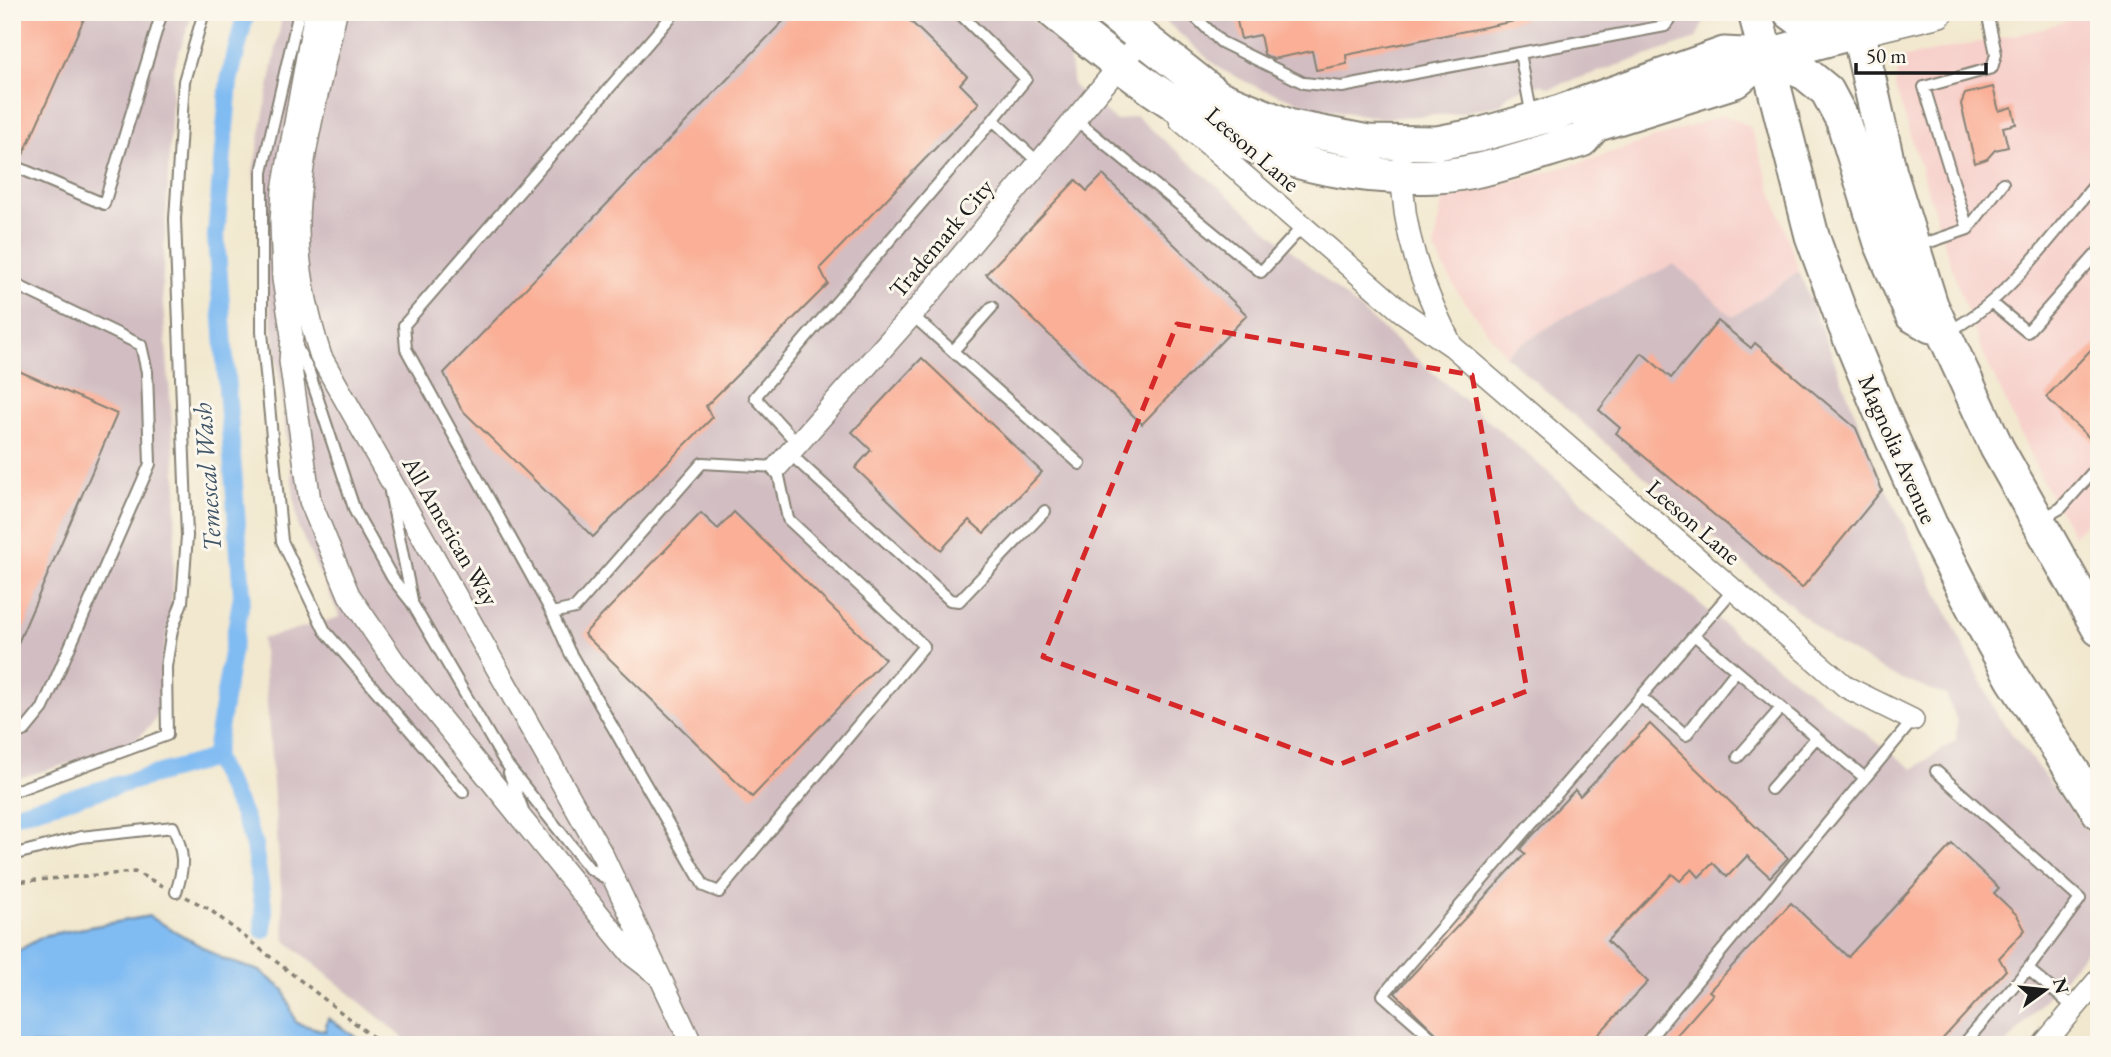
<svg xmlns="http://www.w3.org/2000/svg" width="2111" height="1057" font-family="'EB Garamond',serif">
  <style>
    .built { fill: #f7d0cb }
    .industrial { fill: #d2bec2 }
    .water { fill: #80bbf2; stroke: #4e6c87; stroke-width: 2 }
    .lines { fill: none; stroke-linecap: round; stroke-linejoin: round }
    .canal { stroke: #80bbf2; stroke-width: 18 }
    .building { fill: #faaf96 }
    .service-casing { stroke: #878276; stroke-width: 14 }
    .minor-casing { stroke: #878276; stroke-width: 24 }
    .secondary-casing { stroke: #878276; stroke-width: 33 }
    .primary-casing { stroke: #878276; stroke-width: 37 }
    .path { stroke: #878276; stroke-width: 3.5; stroke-dasharray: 5 5; stroke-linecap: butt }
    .service { stroke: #fff; stroke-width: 10 }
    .minor { stroke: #fff; stroke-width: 21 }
    .secondary { stroke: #fff; stroke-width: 30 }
    .primary { stroke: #fff; stroke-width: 33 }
    .marked { fill: none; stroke: #d62828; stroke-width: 5; stroke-dasharray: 14 9; stroke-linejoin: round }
    .labels { text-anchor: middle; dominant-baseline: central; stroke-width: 6; stroke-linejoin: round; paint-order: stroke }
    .street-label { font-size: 24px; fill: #1c1c1c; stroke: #fbf7ec }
    .water-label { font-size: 26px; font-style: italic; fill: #3f5467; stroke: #fbf7ec }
  </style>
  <rect width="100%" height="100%" fill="#fbf7ec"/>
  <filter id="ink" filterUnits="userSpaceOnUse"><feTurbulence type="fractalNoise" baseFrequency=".0143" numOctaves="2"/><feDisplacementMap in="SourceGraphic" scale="14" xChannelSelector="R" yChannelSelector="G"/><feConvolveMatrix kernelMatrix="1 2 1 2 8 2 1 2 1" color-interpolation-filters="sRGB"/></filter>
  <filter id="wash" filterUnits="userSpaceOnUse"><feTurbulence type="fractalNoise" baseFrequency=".00686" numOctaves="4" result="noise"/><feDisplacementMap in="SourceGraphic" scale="28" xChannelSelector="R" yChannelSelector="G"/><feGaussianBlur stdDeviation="1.57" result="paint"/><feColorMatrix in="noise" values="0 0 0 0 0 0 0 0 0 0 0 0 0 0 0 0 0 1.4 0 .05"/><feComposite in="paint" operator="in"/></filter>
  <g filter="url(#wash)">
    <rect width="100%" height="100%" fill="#f2e8cf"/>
    <path class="built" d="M 2091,12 L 2099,12 L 2099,507 L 2074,536 L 2044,484 L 1981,349 L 1956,281 L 1895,86 L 1901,58 L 2038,30 Z
      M 1724,115 L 1750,126 L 1799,271 L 1733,317 L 1564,317 L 1505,355 L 1458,293 L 1434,249 L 1442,201 L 1589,160 Z"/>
    <path class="industrial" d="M 12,12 L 193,12 L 174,67 L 162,290 L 177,488 L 171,616 L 162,659 L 164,684 L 159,709 L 154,722 L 130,746 L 12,780 Z
      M 283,12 L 1023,12 L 1069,51 L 1073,86 L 1116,121 L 1136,116 L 1742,640 L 1913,769 L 1956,740 L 1957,721 L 1946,695 L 1893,676 L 1831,640 L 1505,355 L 1564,317 L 1674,264 L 1733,317 L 1799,271 L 1879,474 L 1998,716 L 2099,846 L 2099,936 L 2006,1045 L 412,1045 L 285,940 L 262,639 L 340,617 L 298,527 L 253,172 Z
      M 1155,12 L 1708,12 L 1696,39 L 1550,88 L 1541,84 L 1510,93 L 1501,104 L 1454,114 L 1381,118 L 1313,107 L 1259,88 L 1220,69 Z"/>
    <path class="water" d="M 149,916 L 225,960 L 260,971 L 284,990 L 296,1023 L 325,1031 L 328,1018 L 367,1045 L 12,1045 L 12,954 L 46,935 Z"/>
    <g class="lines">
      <path class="canal" d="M 246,12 L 229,81 L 216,236 L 242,595 L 214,758 L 243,815 L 254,846 L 264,912 L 263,930
        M 12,815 L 214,758"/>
    </g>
    <g id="blocks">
      <path class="building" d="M 12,12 L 87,12 L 23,155 L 12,150 Z
        M 792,12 L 901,12 L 967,76 L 960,84 L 979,103 L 820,268 L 828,284 L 706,406 L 712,418 L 593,537 L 461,409 L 444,373 Z
        M 1235,12 L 1524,12 L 1525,19 L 1346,55 L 1347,64 L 1316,70 L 1312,51 L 1273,59 L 1264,54 L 1260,35 L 1241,39 Z
        M 1993,87 L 1999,111 L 2012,107 L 2016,124 L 2003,127 L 2008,147 L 1995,150 L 1987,159 L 1975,163 L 1961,104 L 1965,94 Z
        M 1103,175 L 1247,315 L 1142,424 L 986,274 L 1076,180 L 1087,191 Z
        M 1718,321 L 1751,348 L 1755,343 L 1856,428 L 1882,490 L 1802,588 L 1616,433 L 1620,428 L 1599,410 L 1642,353 L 1671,378 Z
        M 2099,341 L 2099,447 L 2046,397 Z
        M 922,358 L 1042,472 L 984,533 L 969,520 L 941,550 L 855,468 L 871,450 L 852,432 Z
        M 12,368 L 117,414 L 12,657 Z
        M 734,512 L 885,659 L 752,797 L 584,634 L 701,513 L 718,529 Z
        M 1650,724 L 1788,858 L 1770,877 L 1747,856 L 1727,877 L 1713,863 L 1699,877 L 1692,869 L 1680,881 L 1672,874 L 1607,941 L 1648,982 L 1588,1045 L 1448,1045 L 1395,993 L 1525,854 L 1520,849 L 1531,836 L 1575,790 L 1580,796 Z
        M 1952,844 L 1999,888 L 1994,893 L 2017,915 L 2025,930 L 1999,958 L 2006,970 L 1937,1045 L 1668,1045 L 1713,994 L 1709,991 L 1791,903 L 1848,957 Z"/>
    </g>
  </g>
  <g filter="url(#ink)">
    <use href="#blocks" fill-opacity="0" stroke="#878276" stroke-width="2"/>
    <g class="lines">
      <defs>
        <path id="service" d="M 299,12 L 262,172 L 262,332 L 282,541 L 325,631 L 463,792
          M 958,12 L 1026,79 L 993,120 L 1038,162
          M 1190,12 L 1221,42 L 1304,83 L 1342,87 L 1520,53
          M 1532,117 L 1520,53 L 1665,26 L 1676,12
          M 1075,119 L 1261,272 L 1302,227
          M 12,165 L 104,204 L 162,12
          M 1968,229 L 2003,183
          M 1915,247 L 1968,229 L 1924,87 L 1992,68 L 1996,54 L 1987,12
          M 12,283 L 141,345 L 147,372 L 150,464 L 43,708 L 25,730 L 12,735
          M 1992,303 L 2027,332 L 2099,251
          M 912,315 L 1080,464
          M 1947,332 C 2008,302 2054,231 2099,180
          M 296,345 L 309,372 L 355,511 L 393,579 L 412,603 L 504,761 L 589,868 L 612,882
          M 953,351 L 992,307
          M 798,444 L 755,397 L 993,120
          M 789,453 L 950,600 L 959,601 L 1045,511
          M 390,492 L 412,600
          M 2040,520 L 2061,508 L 2099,465
          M 552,613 L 569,651 L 704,886 L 719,892 L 924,646 L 788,519 L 777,467 L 702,463 L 575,608 L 552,613 L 406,349 L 404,325 L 675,12
          M 1694,635 L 1865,778
          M 1641,697 L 1686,735 L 1736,671
          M 1738,757 L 1781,708
          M 1936,771 L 2080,899 L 2028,969 L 2074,1008
          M 509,773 L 523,810
          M 1771,789 L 1816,738
          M 12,792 L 167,735 L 166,667 L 172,630 L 182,602 L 187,536 L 175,219 L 184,81 L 204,12
          M 12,855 L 81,837 L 173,827 C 184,852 185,866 176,892
          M 1440,1045 L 1383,995 L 1733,590
          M 1644,1045 L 1913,720
          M 1963,1045 L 2028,969"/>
        <path id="minor" d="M 315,12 L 283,190 L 281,222 L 283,279 L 292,336 L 290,361 L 310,501 L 349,595 L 394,661 L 632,955 L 658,975
          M 336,12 C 322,77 300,154 298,220 C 297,267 307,313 321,357 L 603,856 L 692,1045
          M 1180,120 L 1401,311 L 1452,346 L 1846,687 L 1913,720
          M 1402,165 C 1401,232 1422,285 1451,344
          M 777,467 L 912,315 L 1142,39
          M 2043,1045 L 2099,979"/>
        <path id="secondary" d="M 1859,31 L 1938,12"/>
        <path id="primary" d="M 1054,12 C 1176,113 1271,184 1438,176 C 1486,173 1536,153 1582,140 L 1595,125 L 1735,81 L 1765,56
          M 1110,12 L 1218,97 L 1291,127 L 1368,142 L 1437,143 L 1479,135 L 1557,113 L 1724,54 L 1765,56 L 1859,31
          M 1755,12 L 1812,236 L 1845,326 L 1886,425 L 1930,524 L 1976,613 L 2013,679 L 2099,812
          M 1790,12 L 1813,29 L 1846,31
          M 1854,12 L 1890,173 L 1931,305 L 1997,448 L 2099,629
          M 1765,56 L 1805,73 L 1827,91 L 1843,121 L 1881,243 L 1912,315 L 1931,326"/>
      </defs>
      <use href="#service" class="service-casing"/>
      <use href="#minor" class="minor-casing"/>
      <use href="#secondary" class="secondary-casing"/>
      <use href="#primary" class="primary-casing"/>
      <path class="path" d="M 12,882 L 135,872 L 163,886
        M 186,897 L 209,909 L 383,1045"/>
      <use href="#service" class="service"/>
      <use href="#minor" class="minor"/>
      <use href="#secondary" class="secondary"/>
      <use href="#primary" class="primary"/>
    </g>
  </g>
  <path class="marked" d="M 1177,324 L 1472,375 L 1527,691 L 1338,765 L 1043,657 Z"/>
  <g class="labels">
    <g class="street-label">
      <text transform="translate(1253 149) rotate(41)">Leeson Lane</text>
      <text transform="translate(941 238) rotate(-50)">Trademark City</text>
      <text transform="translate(1898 449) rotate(66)">Magnolia Avenue</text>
      <text transform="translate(1694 522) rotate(41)">Leeson Lane</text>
      <text transform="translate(451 531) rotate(60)">All American Way</text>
    </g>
    <g class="water-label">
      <text transform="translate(207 477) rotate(-94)">Temescal Wash</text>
    </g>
  </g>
  <rect width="2111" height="1057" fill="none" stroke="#fbf7ec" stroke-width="42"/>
  <g transform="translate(2045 990) rotate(75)" stroke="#fbf7ec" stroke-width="5" paint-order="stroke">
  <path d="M0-5L12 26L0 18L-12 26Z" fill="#1c1c1c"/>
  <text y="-10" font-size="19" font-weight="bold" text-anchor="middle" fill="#1c1c1c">N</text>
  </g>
  <path d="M1856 63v10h130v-10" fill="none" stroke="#1c1c1c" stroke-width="3.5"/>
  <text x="1866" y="63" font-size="21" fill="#1c1c1c" stroke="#fbf7ec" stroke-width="5" paint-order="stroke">50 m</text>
</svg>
